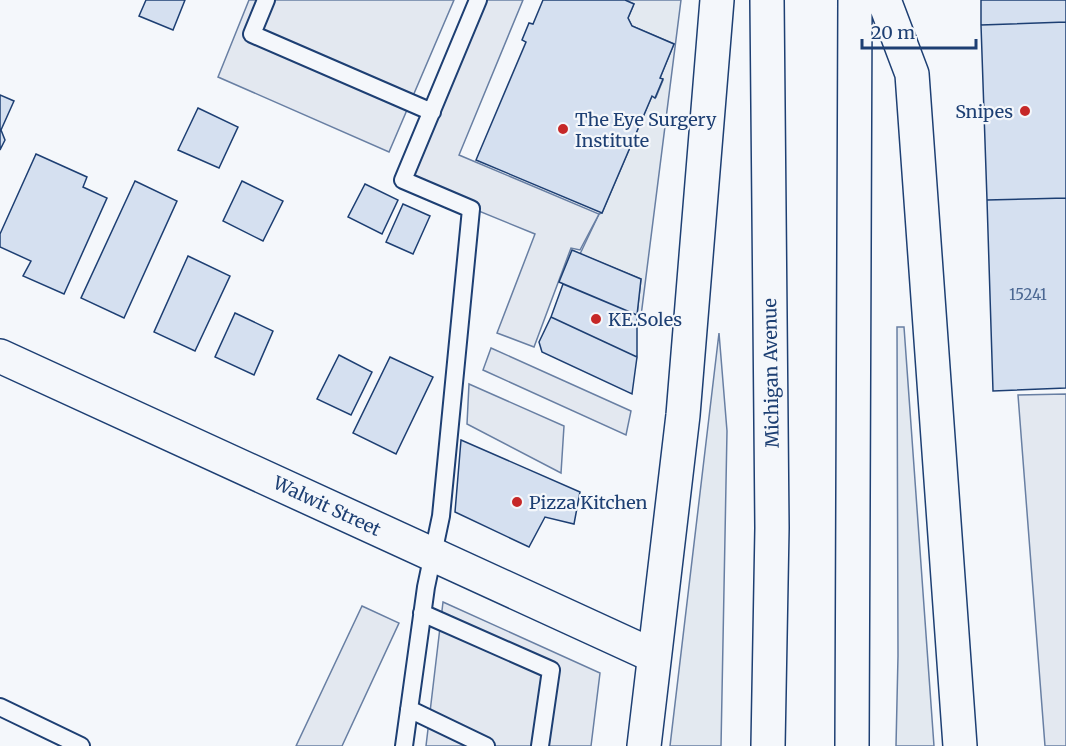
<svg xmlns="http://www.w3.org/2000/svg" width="1066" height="746" font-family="Merriweather,serif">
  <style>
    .green { fill: #e3e9f0; stroke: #687fa3; stroke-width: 1.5 }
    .parking { fill: #e3e8f0; stroke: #687fa3; stroke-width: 1.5 }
    .building { fill: #d5e0f0; stroke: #1d3f73; stroke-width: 1.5 }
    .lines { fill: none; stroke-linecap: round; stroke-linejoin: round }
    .service-casing { stroke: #1d3f73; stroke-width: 20 }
    .minor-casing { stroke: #1d3f73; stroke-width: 36 }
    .primary-casing { stroke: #1d3f73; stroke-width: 36 }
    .service { stroke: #f4f7fb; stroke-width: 16 }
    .minor { stroke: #f4f7fb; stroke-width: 33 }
    .primary { stroke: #f4f7fb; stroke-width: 33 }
    .poi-dot { fill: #c62828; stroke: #f4f7fb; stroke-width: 2 }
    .labels { text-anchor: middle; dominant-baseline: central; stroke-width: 4.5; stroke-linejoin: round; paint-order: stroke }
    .number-label { font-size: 15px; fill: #4b6792 }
    .poi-label { font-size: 18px; fill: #1d3f73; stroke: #f4f7fb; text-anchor: start }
    .street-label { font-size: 18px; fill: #1d3f73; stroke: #f4f7fb }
  </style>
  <rect width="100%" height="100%" fill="#f4f7fb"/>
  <path class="green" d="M 625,0 L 681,0 L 641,316 L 637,315 L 641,279 L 580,254 L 599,214 L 602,213 L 652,96 L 656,97 L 663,80 L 660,78 L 674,44 L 632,26 L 628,18 L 634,4 Z
    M 897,327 L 904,327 L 934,746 L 896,746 L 898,656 Z
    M 719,333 L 727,431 L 721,746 L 670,746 Z"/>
  <path class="parking" d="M 249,0 L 454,0 L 389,152 L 218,77 Z
    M 478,0 L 523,0 L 459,155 L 599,214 L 580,250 L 571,248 L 534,347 L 497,333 L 535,234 L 403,180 Z
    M 491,348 L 631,411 L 626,435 L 483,370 Z
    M 469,384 L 564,426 L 561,473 L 467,424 Z
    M 1066,394 L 1066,746 L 1045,746 L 1018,395 Z
    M 443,602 L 600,673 L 591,746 L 426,746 Z
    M 362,606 L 399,623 L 342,746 L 296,746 Z"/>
  <path class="building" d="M 146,0 L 185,0 L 173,30 L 139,16 Z
    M 543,0 L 625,0 L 634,4 L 628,18 L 632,26 L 674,44 L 660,78 L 663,79 L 655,98 L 652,96 L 602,213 L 476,160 L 526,42 L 522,40 L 529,23 L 533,24 Z
    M 981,0 L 1066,0 L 1066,22 L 981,25 Z
    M 1066,22 L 1066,198 L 987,200 L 981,25 Z
    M 0,95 L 14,101 L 1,130 L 5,140 L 0,150 Z
    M 198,108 L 238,127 L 219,168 L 178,150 Z
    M 36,154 L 87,177 L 83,187 L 107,198 L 64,294 L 23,276 L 31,261 L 0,247 L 0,234 Z
    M 135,181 L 177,201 L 124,318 L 81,298 Z
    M 242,181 L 283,201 L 263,241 L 223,221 Z
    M 365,184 L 398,200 L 382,234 L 348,217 Z
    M 1066,198 L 1066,388 L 993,391 L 987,200 Z
    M 403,204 L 430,216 L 413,254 L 386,242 Z
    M 572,250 L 641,279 L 637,315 L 559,282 Z
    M 188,256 L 230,276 L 195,351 L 154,332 Z
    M 563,284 L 637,315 L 637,357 L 551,317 Z
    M 235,313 L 273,331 L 254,375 L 215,357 Z
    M 551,317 L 637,357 L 632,394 L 542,352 L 539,342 Z
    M 339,355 L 372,372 L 351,415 L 317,399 Z
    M 390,357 L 433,377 L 396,454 L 353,433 Z
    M 461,440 L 580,492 L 574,524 L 545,517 L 529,547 L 455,512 Z"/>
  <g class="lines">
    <defs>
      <path id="service" d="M 266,0 L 252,34 L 432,112
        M 422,613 L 551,670 L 540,746
        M 0,707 L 81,746
        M 409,709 L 486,746
        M 404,746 L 426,587 L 441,516 L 471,209 L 403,180 L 478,0"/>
      <path id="minor" d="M 0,356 L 654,656"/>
      <path id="primary" d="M 767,0 L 772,528 L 768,746
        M 884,0 L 912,74 L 960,746
        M 644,746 L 683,415 L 717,0
        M 852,746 L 855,0"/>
    </defs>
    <use href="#service" class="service-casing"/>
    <use href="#minor" class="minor-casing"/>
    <use href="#primary" class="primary-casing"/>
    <use href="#service" class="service"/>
    <use href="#minor" class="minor"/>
    <use href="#primary" class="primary"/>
  </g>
  <g class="poi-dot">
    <circle cx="1025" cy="111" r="6"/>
    <circle cx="563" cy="129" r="6"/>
    <circle cx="596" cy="319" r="6"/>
    <circle cx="517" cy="502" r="6"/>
  </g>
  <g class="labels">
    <g class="number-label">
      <text x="1028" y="294">15241</text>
    </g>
    <g class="poi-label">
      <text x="1013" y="111" text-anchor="end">Snipes</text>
      <text x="575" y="119">The Eye Surgery<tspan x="575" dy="21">Institute</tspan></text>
      <text x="608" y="319">KE.Soles</text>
      <text x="529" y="502">Pizza Kitchen</text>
    </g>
    <g class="street-label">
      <text transform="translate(771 373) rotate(-91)">Michigan Avenue</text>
      <text transform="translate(327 506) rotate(25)">Walwit Street</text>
    </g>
  </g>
  <path d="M862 39v9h114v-9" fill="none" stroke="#1d3f73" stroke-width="3"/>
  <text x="871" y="39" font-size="18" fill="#1d3f73" stroke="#f4f7fb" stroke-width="4.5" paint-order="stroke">20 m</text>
</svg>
